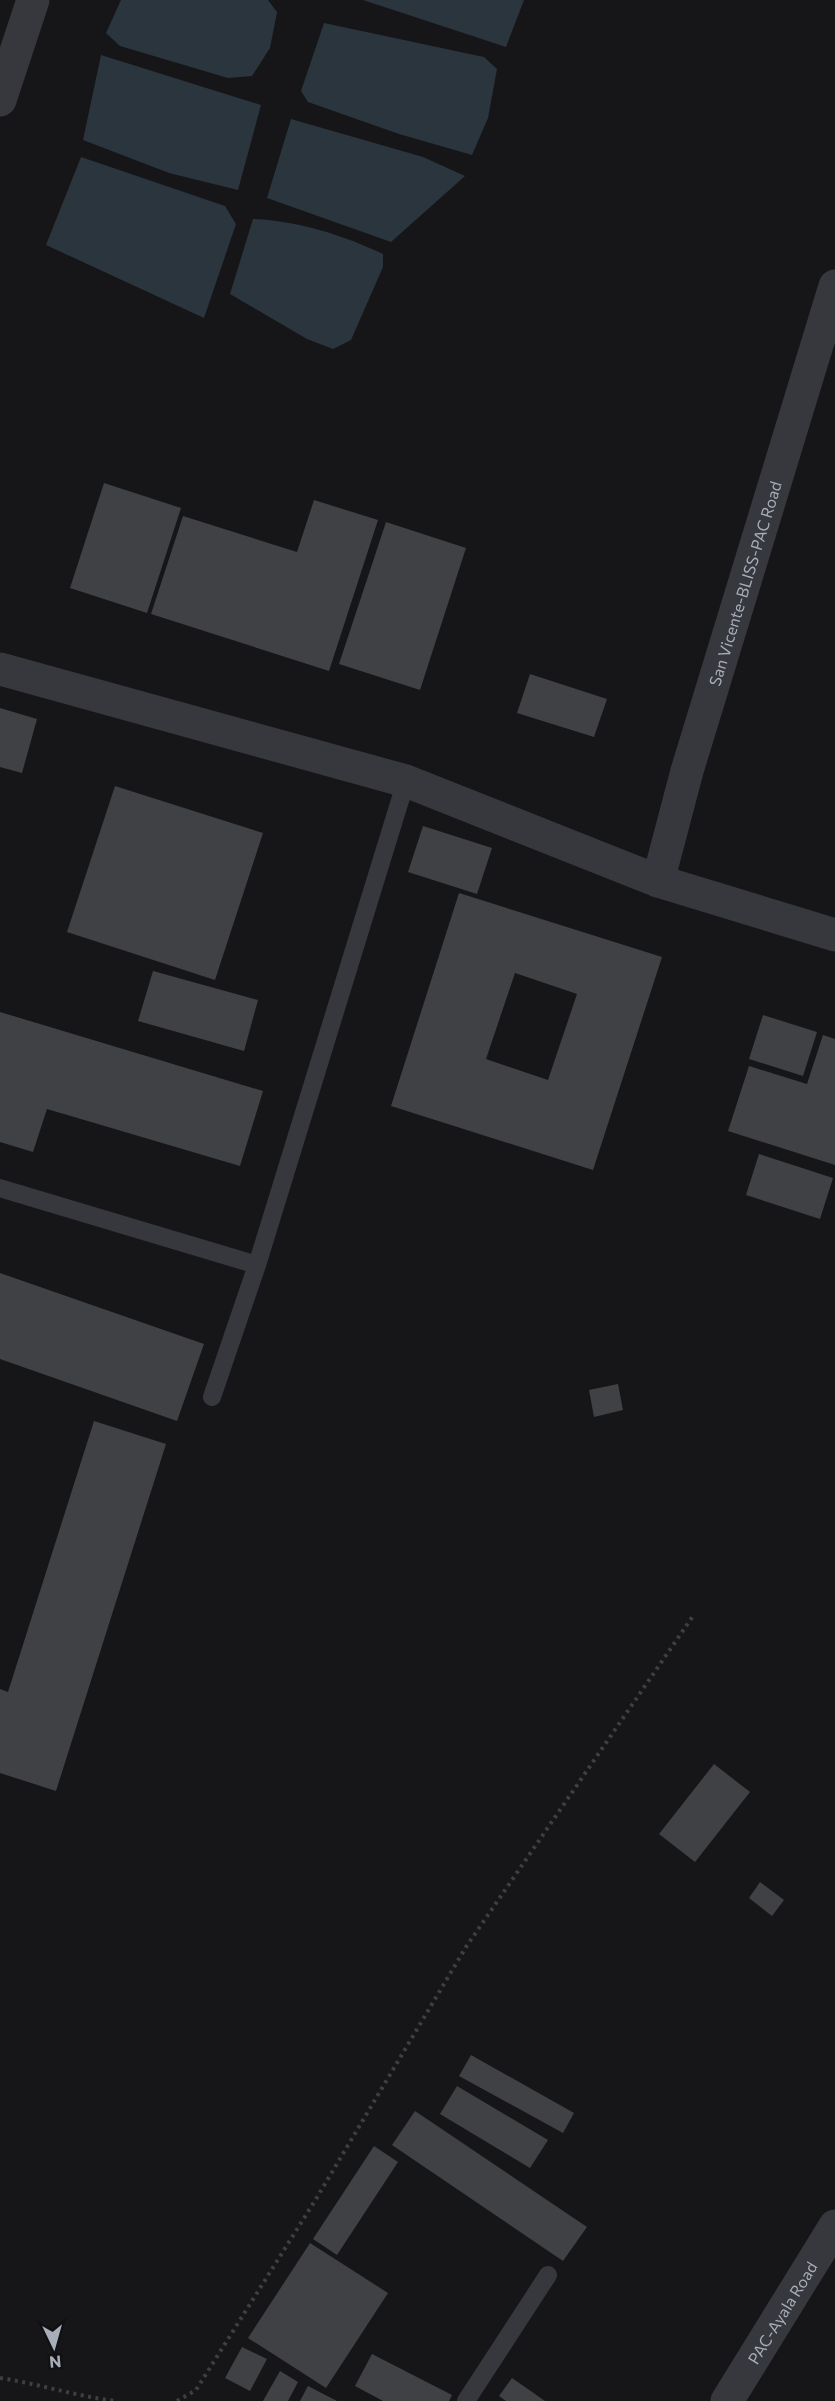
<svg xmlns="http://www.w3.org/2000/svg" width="835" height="2401" font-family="Commissioner,sans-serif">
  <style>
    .water { fill: #2b353d }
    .building { fill: #404145; fill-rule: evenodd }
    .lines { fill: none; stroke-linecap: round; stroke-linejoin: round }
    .path { stroke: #3d3f44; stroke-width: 4; stroke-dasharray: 3 4.5; stroke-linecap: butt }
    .service { stroke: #37383d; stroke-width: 18 }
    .minor { stroke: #37383d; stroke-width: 33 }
    .tertiary { stroke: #37383d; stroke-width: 33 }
    .labels { text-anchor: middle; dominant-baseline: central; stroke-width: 5; stroke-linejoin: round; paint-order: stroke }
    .street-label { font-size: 16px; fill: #a7adb9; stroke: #111113 }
  </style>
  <rect width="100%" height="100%" fill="#161618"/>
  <path class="water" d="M 121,0 L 268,0 L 277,12 L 270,48 L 252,76 L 228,78 L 120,46 L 106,33 Z
    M 363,0 L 524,0 L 506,47 Z
    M 324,23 L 484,57 L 497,69 L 488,118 L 472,155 L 399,134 L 308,102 L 301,91 Z
    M 101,55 L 261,105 L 238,190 L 169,173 L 83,140 Z
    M 291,119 L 423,157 L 465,176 L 391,242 L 267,198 Z
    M 81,157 L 225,206 L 236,224 L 204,318 L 46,245 Z
    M 253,219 C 298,221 343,235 383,254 L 383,267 L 351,340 L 333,349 L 307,339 L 230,294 Z"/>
  <path class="building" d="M 104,483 L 181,508 L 147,613 L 70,588 Z
    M 314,500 L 378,520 L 329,671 L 151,614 L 183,516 L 297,552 Z
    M 386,522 L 466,548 L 420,690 L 339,664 Z
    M 530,674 L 607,699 L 594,737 L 517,713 Z
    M 0,708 L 37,719 L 22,773 L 0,767 Z
    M 115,786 L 263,833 L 215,980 L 67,932 Z
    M 423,826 L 492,848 L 477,894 L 408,872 Z
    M 459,893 L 662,957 L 593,1170 L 391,1106 ZM 515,973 L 577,994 L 548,1080 L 486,1059 Z
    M 153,971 L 258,1000 L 244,1051 L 138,1021 Z
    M 0,1012 L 263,1091 L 240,1166 L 47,1109 L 33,1152 L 0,1142 Z
    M 763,1015 L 817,1032 L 803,1076 L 749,1059 Z
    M 823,1035 L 835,1039 L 835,1165 L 728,1131 L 749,1066 L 807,1084 Z
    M 759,1154 L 833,1178 L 820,1219 L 746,1195 Z
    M 0,1273 L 204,1344 L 177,1421 L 0,1359 Z
    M 618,1384 L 623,1410 L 594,1417 L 589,1390 Z
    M 94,1421 L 166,1444 L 56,1791 L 0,1773 L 0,1689 L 8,1692 Z
    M 714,1764 L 750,1792 L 695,1862 L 659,1834 Z
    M 760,1882 L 784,1900 L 772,1916 L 749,1898 Z
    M 471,2055 L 574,2113 L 563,2133 L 459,2076 Z
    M 457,2086 L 548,2140 L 530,2168 L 440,2114 Z
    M 415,2111 L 587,2227 L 563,2261 L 392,2145 Z
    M 374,2146 L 398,2162 L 337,2255 L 313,2239 Z
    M 310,2243 L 388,2293 L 326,2388 L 248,2338 Z
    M 242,2347 L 267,2359 L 250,2391 L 225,2378 Z
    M 372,2354 L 452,2395 L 449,2401 L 383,2401 L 355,2386 Z
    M 280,2371 L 298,2382 L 288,2401 L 263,2401 Z
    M 512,2378 L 545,2401 L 506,2401 L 499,2396 Z
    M 308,2386 L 337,2401 L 300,2401 Z"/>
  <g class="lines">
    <path class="path" d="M 0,2378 C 39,2384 76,2396 115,2401
      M 177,2401 L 196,2390 L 316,2199 L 466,1947 L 693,1616"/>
    <path class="service" d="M 0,1188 L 257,1265
      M 212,1397 L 257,1265 L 406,781
      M 466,2401 L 548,2275"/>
    <g class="minor">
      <path d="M 0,100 L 33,0"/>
      <path d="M 0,669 L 406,781 L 658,881 L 835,935"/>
      <path id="s1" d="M 658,881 L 687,771 L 835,286"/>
    </g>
    <path class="tertiary" id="s2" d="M 727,2401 L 835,2226"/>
  </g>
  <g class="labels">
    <g class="street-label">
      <text stroke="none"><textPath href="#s1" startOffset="310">San Vicente-BLISS-PAC Road</textPath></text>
      <text stroke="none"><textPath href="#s2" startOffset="104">PAC-Ayala Road</textPath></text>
    </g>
  </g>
  <g transform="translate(54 2347) rotate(175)" stroke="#111113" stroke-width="4.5" paint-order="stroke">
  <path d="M0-4.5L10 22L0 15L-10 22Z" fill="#a7adb9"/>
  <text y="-9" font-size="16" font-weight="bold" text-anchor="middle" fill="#a7adb9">N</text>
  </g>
</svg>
